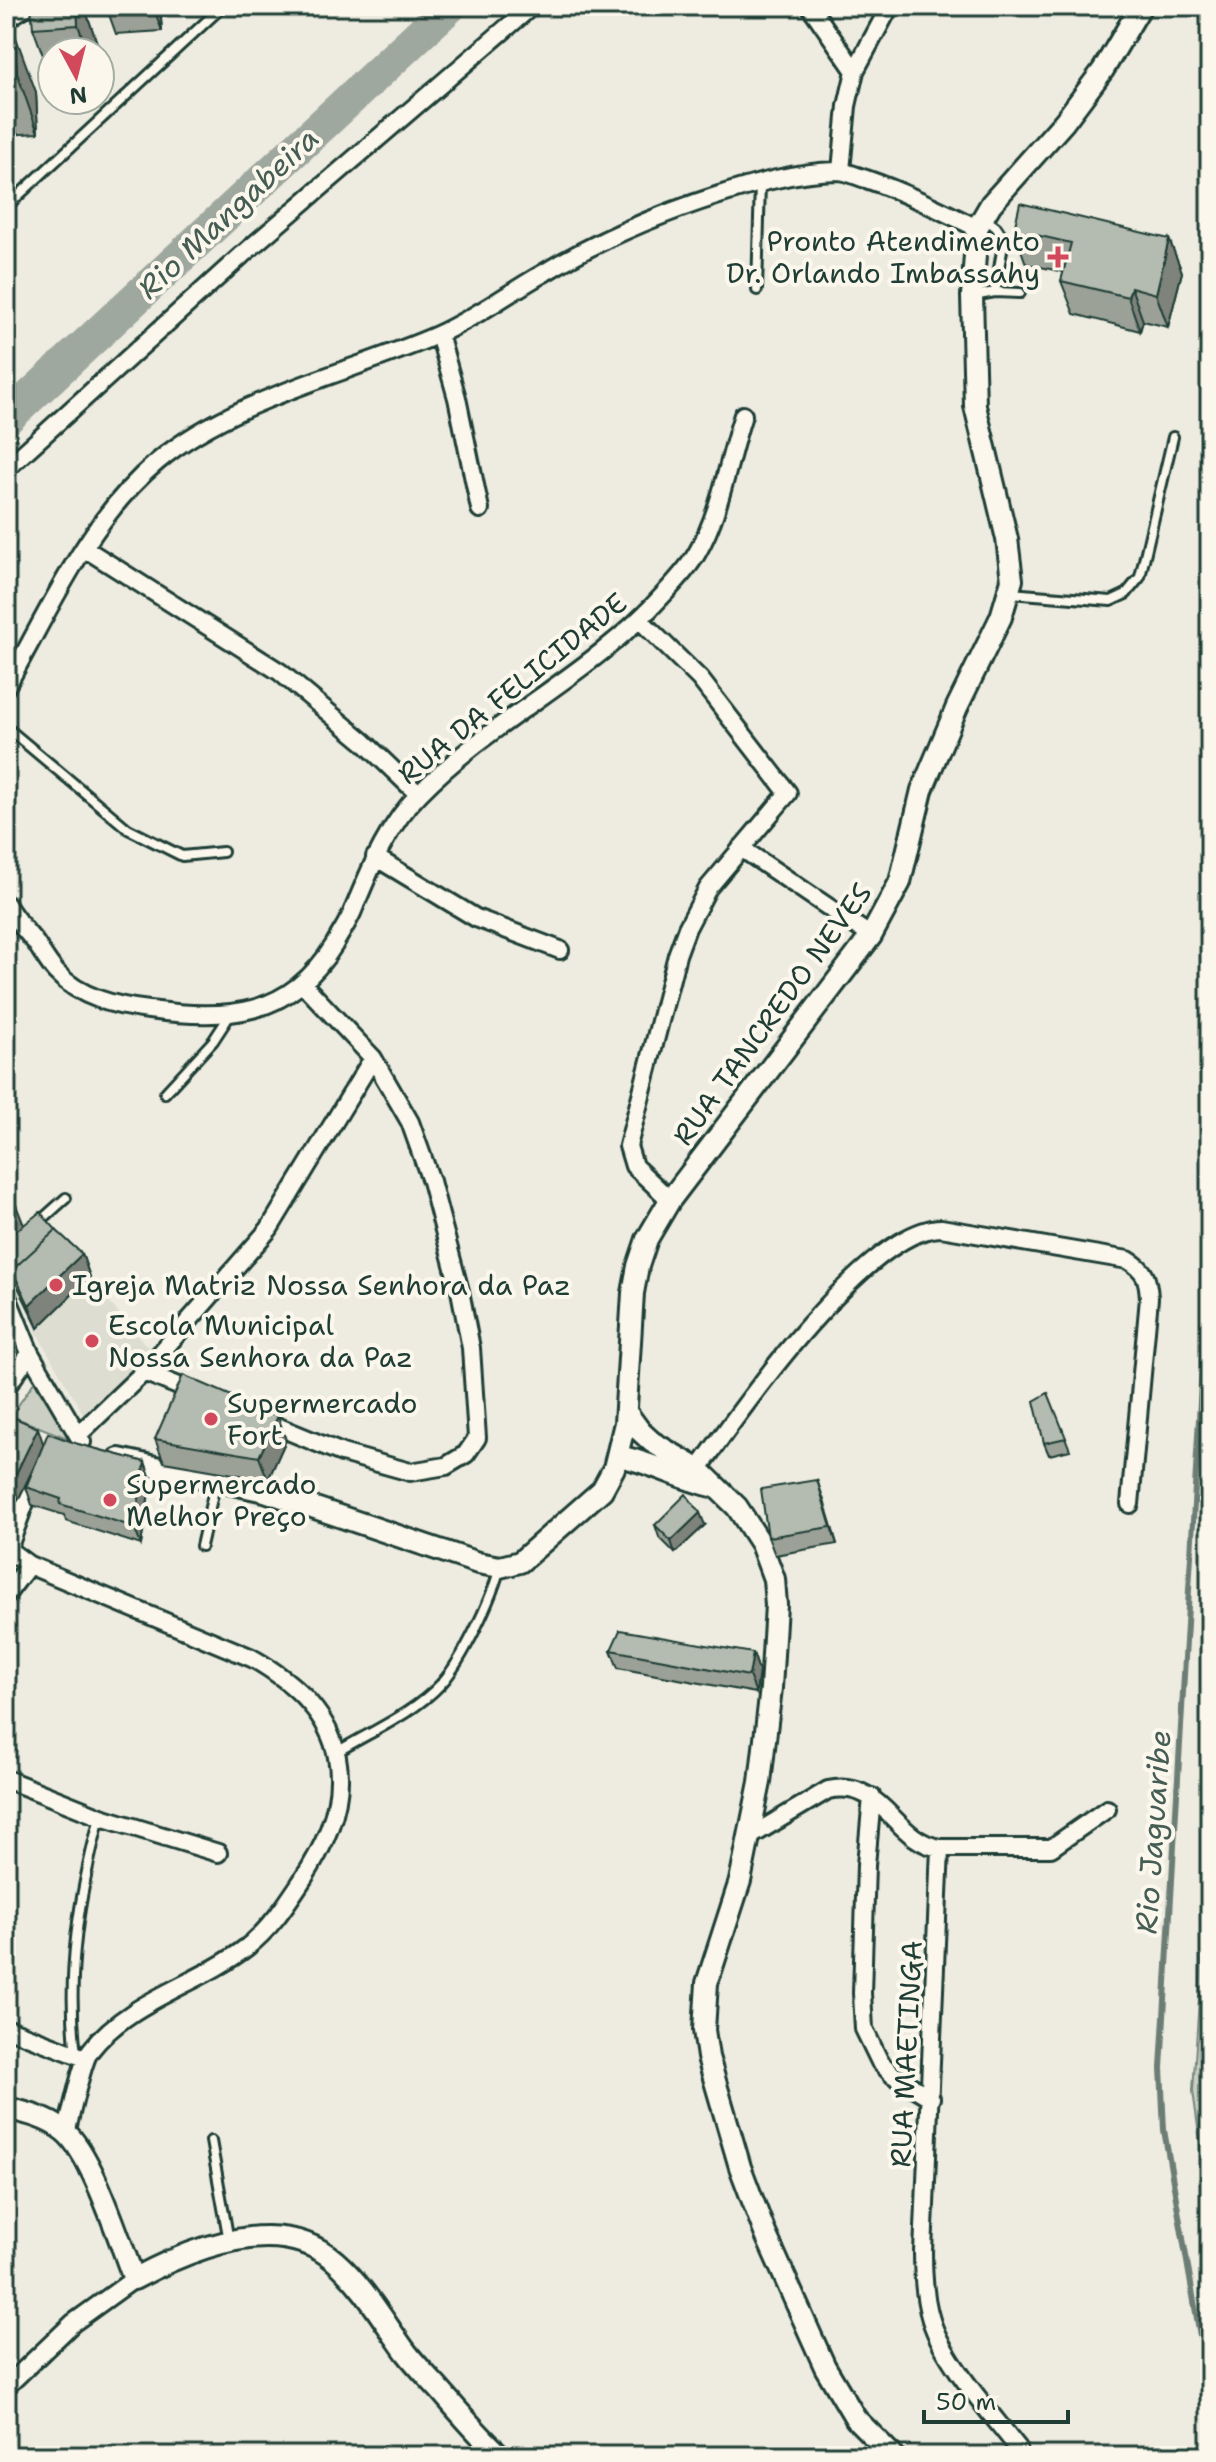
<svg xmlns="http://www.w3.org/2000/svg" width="1216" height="2462" font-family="'Shantell Sans',sans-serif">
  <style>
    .built { fill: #ddddd2 }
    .green { fill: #cbcfc4; stroke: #75867c; stroke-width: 2 }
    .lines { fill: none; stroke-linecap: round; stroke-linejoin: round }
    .stream { stroke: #6c7d74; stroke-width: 6 }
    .river { stroke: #9fa89f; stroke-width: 34 }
    .service-casing { stroke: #1f3d34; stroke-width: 14 }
    .minor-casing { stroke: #1f3d34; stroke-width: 22 }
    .tertiary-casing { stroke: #1f3d34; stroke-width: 26 }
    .service { stroke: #fbf7ec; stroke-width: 8 }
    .minor { stroke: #fbf7ec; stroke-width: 16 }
    .tertiary { stroke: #fbf7ec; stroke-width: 20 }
    .wall { fill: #9ba197; stroke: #1f3d34; stroke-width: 2 }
    .shaded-wall { fill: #7e837b; stroke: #1f3d34; stroke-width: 2 }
    .building { fill: #b4bbb0; stroke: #1f3d34; stroke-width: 2 }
    .poi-dot { fill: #d1495b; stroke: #fbf7ec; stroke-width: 3 }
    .labels { text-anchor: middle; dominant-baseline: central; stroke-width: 8; stroke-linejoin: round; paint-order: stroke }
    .poi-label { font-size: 28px; fill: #1f3d34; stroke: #fbf7ec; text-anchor: start }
    .street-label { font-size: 28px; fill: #1f3d34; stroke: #fbf7ec }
    .water-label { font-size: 30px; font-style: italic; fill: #455d54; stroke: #fbf7ec }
  </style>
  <rect width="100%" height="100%" fill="#eeece1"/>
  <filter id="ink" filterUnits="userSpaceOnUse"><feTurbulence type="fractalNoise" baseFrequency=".0125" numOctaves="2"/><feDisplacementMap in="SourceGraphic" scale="16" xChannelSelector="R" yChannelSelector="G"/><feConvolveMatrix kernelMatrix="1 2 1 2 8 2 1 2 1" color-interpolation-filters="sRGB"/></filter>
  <g filter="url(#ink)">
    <path class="built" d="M 90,1280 L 152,1352 L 86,1419 L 35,1330 Z"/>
    <path class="green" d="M 34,1382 L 72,1440 L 11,1416 Z
      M 1210,1830 L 1210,2215 L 1193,2091 Z"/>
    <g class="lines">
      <path class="stream" d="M 1210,1272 L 1206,1299 L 1161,2068 L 1164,2130 L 1210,2393"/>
      <path class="river" d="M 6,419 L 450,6"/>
      <defs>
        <path id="service" d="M 6,24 L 35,6
          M 6,207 L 223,6
          M 984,218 L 996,227 L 1004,239 L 995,292
          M 757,290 L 760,183
          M 973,296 L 995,292 L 1020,293
          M 1010,593 L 1111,601 L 1126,594 L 1140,577 L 1173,437
          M 6,727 L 128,829 L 182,856 L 223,852
          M 165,1093 L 213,1041 L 230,1015
          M 37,1224 L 66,1198
          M 201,1546 L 216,1481
          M 337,1752 C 372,1731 414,1713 441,1684 C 463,1660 492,1598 500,1567
          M 76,2054 C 66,1973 79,1896 100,1817
          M 211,2141 L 227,2230"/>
        <path id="minor" d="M 810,6 L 855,71
          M 841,171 L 847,106 L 855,71 L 890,6
          M 439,334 L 457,398 L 480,509
          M 6,469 L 242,255 L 532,6
          M 84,548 L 280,672 L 364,742 L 418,794
          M 640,620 L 700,679 L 788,793 L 708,888 L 687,928 L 677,955 L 628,1146 L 634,1166 L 670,1200
          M 6,687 C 50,609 88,520 157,462 C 233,398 348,374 437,335 C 475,318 507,294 542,274 C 598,240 656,215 719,195 C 758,183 795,172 837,171 C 846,171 856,176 866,179 C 904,192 940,210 977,228
          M 741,848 L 871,936
          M 375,857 L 476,918 L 560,950
          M 6,904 C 14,918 25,930 35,942 C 42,952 48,963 56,972 C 80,998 116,1006 149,1010 C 227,1020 289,1018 334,945 C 340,934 347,924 352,913 C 370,870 386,827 420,793 C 494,718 592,674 663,595 C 675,582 688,569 697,553 C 721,512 728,460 743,415
          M 6,1294 L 30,1353
          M 144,1372 L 198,1394
          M 6,1388 L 30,1353 L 82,1442
          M 264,1421 L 342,1453 L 410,1472 L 446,1466 L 466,1454 L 477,1438 L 471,1348 L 460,1291 L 431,1181 L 410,1122 L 373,1058 L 303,984
          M 78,1435 L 144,1372 L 269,1229 L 373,1058
          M 693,1477 C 736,1416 866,1229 941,1228 L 1128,1260 C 1145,1270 1148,1278 1149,1298 L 1130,1504
          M 6,1548 L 29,1565 L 252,1658 C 351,1714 363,1790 301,1882 C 285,1906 270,1929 247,1947 C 198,1985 129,2000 90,2051 C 82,2061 71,2116 66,2133
          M 8,1549 L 35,1476
          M 6,1595 L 29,1565
          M 6,1779 L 101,1817 L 218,1853
          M 872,1797 L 866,1865 L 862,1993 L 864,2029 L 880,2062 L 893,2075 L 931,2098
          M 751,1836 L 828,1790 C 884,1778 893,1841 940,1848 L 1051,1848 L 1107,1809
          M 940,1848 L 923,2252 C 923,2274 924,2298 931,2320 C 944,2362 991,2413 1018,2448 L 1019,2456
          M 6,2028 L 85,2058
          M 6,2387 L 73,2323 L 134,2279"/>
        <path id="tertiary" d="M 626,1412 L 640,1431 L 652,1442 L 698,1469 L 737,1507 L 761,1544 L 774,1579 L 776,1605 L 771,1688 L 760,1782 L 740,1881 L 707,1983 L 704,2030 L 708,2057 L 740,2167 L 765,2233 L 811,2336 L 825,2367 L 856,2419 L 893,2456
          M 618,1456 C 651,1462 680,1479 712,1486
          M 119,1459 L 265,1491 L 478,1563 L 500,1567 L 520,1562 L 602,1490 L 614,1468 L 625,1423 L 633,1293 L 638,1266 L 647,1239 L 670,1200 L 871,936 L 900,882 L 922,790 L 957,707 L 1001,617 L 1012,580 L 1007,539 L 975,406 L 972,296 L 977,228 L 991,204 L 1064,122 L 1103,70 L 1141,6
          M 6,2108 C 27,2113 48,2118 64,2131 C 92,2153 120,2243 134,2279 C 190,2249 279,2212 335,2261 C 364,2286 384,2322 406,2352 C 416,2365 428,2377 439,2389 C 459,2412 478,2435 501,2456"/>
      </defs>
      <use href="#service" class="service-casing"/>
      <use href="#minor" class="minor-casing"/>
      <use href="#tertiary" class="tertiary-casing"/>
      <use href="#service" class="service"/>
      <use href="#minor" class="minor"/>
      <use href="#tertiary" class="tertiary"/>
    </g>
    <path class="wall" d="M 84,6 L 97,43 L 98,52 L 52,52 L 52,80 L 33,28 Z
      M 106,6 L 160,6 L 162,31 L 116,34 Z
      M 6,33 L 36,92 L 38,133 L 6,135 Z
      M 1014,230 L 1169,239 L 1182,272 L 1168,327 L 1143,321 L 1140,331 L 1074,314 L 1061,281 L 1064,272 L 1026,264 Z
      M 6,1193 L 24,1225 L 59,1233 L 82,1254 L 90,1277 L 38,1328 L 19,1289 L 6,1274 Z
      M 1048,1393 L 1070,1450 L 1049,1455 L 1044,1443 Z
      M 6,1414 L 43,1443 L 78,1444 L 145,1462 L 151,1479 L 141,1545 L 66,1521 L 64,1515 L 32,1505 L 26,1487 L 33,1470 L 18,1500 L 6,1493 Z
      M 155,1439 L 286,1440 L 268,1480 L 164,1462 Z
      M 817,1480 L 837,1544 L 775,1555 L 768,1537 Z
      M 655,1525 L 705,1525 L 675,1553 L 659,1537 Z
      M 611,1650 L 753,1653 L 759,1671 L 756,1693 L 618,1668 Z"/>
    <path class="shaded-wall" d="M 77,6 L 84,6 L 97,43 L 98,52 L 88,52 L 78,25 Z
      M 153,6 L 160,6 L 162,31 Z
      M 14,32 L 36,92 L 38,133 L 17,73 Z
      M 1169,239 L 1182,272 L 1168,327 L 1156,294 Z
      M 1131,287 L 1143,321 L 1140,331 L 1128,297 Z
      M 16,1205 L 25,1228 L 6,1245 L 6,1214 Z
      M 82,1254 L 90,1277 L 38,1328 L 29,1305 Z
      M 278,1416 L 286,1440 L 268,1480 L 259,1457 Z
      M 38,1428 L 44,1446 L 18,1500 L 12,1482 Z
      M 145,1462 L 151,1479 L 141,1545 L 134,1527 Z
      M 817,1480 L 823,1497 L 837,1544 L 831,1527 Z
      M 700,1513 L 705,1525 L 675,1553 L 671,1541 Z
      M 753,1653 L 759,1671 L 756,1693 L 749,1676 Z"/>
    <path class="building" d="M 31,6 L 77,6 L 78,25 L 33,28 Z
      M 14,32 L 17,73 L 6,74 L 6,33 Z
      M 1020,203 L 1169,239 L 1156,294 L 1131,287 L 1128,297 L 1061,281 L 1071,243 L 1014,230 Z
      M 6,1193 L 16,1205 L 6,1214 Z
      M 40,1212 L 59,1233 L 56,1230 L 12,1270 L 13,1271 L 6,1263 L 6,1239 Z
      M 56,1230 L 82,1254 L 29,1305 L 12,1270 Z
      M 183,1375 L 278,1416 L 259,1457 L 155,1439 Z
      M 1048,1393 L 1066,1438 L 1044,1443 L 1034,1401 Z
      M 6,1414 L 38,1428 L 12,1482 L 6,1479 Z
      M 48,1433 L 78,1444 L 145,1462 L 134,1527 L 60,1504 L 61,1499 L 26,1487 Z
      M 817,1480 L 831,1527 L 768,1537 L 761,1489 Z
      M 686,1494 L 700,1513 L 671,1541 L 655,1525 Z
      M 620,1630 L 753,1653 L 749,1676 L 611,1650 Z"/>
  </g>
  <g class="poi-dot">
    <path d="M1054 245h8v8h8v8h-8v8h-8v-8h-8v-8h8z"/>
    <circle cx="56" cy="1285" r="8"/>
    <circle cx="92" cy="1341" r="8"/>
    <circle cx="211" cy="1419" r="8"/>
    <circle cx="110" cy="1500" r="8"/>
  </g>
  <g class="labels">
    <g class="poi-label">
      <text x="1040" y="241" text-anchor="end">Pronto Atendimento<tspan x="1040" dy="32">Dr. Orlando Imbassahy</tspan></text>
      <text x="72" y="1285">Igreja Matriz Nossa Senhora da Paz</text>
      <text x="108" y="1325">Escola Municipal<tspan x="108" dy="32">Nossa Senhora da Paz</tspan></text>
      <text x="227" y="1403">Supermercado<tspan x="227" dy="32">Fort</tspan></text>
      <text x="126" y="1484">Supermercado<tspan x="126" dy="32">Melhor Preço</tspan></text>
    </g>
    <g class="street-label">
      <text transform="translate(512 688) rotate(-39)">RUA DA FELICIDADE</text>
      <text transform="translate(772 1014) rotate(-54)">RUA TANCREDO NEVES</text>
      <text transform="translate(906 2054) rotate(-87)">RUA MAETINGA</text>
    </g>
    <g class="water-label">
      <text transform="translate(228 213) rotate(-43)">Rio Mangabeira</text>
      <text transform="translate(1153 1832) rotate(-86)">Rio Jaguaribe</text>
    </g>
  </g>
  <rect width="1216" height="2462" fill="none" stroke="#fbf7ec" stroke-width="32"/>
  <rect x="16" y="16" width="1184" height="2430" fill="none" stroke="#1f3d34" stroke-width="3" filter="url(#ink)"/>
  <g transform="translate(76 76) rotate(173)"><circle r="38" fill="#fbf7ec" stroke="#a3ada2" stroke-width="2"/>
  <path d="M0-6L14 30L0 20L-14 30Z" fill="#d1495b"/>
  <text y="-12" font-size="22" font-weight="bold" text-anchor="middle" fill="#1f3d34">N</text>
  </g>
  <path d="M924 2410v12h144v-12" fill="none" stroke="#1f3d34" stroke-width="4"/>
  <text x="936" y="2410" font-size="24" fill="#1f3d34" stroke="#fbf7ec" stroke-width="6" paint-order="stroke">50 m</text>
</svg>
